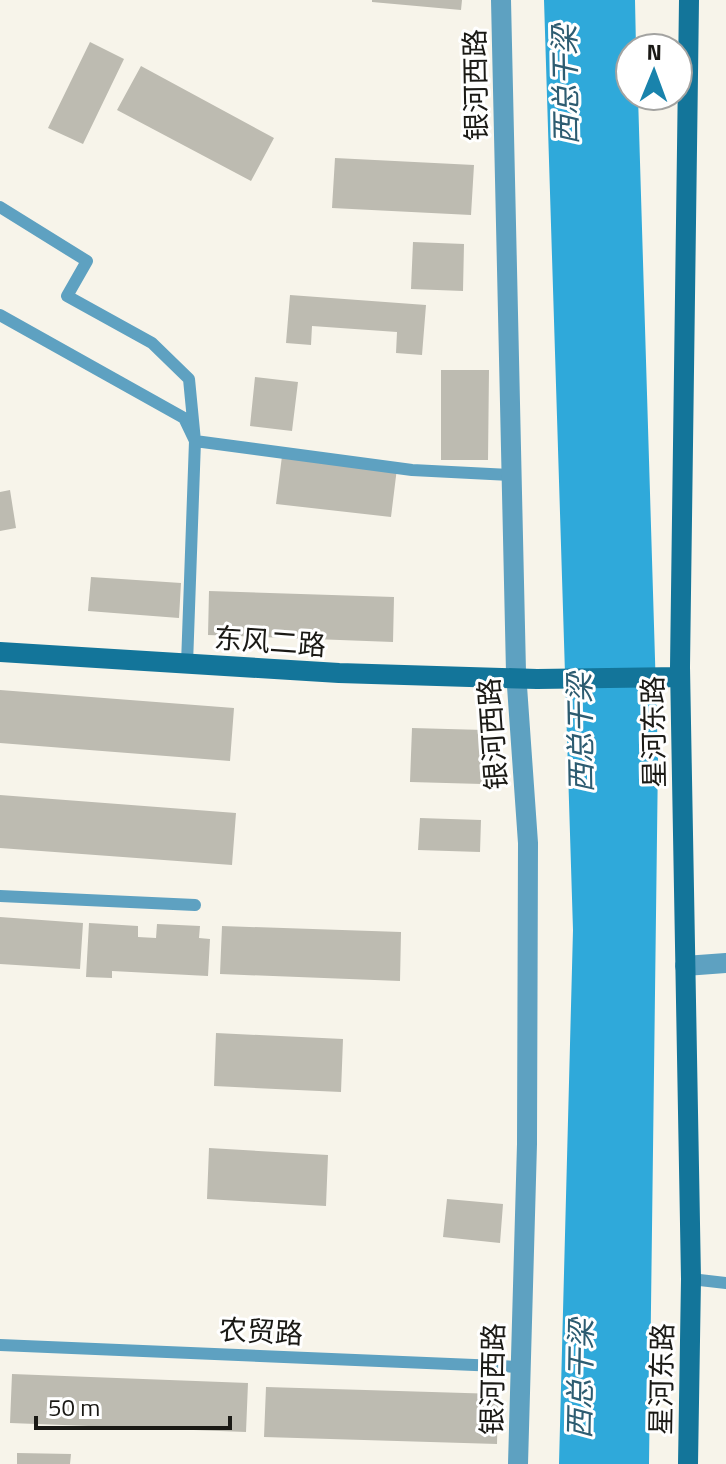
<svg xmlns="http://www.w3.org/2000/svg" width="726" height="1464" font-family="'Titillium Web','Noto Sans SC',sans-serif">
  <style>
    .water { fill: #2fa9da }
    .building { fill: #bdbbb1 }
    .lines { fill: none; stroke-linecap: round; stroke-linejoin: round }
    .lane { stroke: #5ea1c1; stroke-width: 12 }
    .street { stroke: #5ea1c1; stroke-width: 20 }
    .secondary { stroke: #13759a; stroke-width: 20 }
    .labels { text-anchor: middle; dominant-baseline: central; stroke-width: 6; stroke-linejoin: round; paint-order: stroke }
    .street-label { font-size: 28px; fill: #1a1915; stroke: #fff }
    .water-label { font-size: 30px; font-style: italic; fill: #2d5c71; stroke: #fff }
  </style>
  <rect width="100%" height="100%" fill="#f7f4ea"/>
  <path class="water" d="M 544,0 L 635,0 L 636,48 L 630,48 L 630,96 L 638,96 L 658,758 L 649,1464 L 559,1464 L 573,930 Z"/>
  <path class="building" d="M 372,0 L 462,0 L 461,10 L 372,2 Z
    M 90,42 L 124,59 L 83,144 L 48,128 Z
    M 141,66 L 274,138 L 251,181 L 117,110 Z
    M 335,158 L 474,165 L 471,215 L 332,208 Z
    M 413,242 L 464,244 L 463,291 L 411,289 Z
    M 290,295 L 426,305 L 422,355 L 396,353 L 397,332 L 312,326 L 311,345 L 286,343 Z
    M 441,370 L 489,370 L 488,460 L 441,460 Z
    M 255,377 L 298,382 L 292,431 L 250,426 Z
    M 282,456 L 397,468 L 391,517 L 276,504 Z
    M 10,490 L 16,528 L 0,531 L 0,492 Z
    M 91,577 L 181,583 L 179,618 L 88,611 Z
    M 209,591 L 394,597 L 393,642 L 208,635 Z
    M 0,690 L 234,708 L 230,761 L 0,743 Z
    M 412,728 L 484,730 L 482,784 L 410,782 Z
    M 0,795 L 236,813 L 232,865 L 0,848 Z
    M 420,818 L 481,820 L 480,852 L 418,850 Z
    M 0,917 L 83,923 L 80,969 L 0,964 Z
    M 89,923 L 138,926 L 138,937 L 156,938 L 157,924 L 200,926 L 199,938 L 210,939 L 208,976 L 112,971 L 112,978 L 86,977 Z
    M 222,926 L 401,932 L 400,981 L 220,974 Z
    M 216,1033 L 343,1039 L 341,1092 L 214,1086 Z
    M 209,1148 L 328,1155 L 326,1206 L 207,1199 Z
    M 447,1199 L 503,1204 L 500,1243 L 443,1237 Z
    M 12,1374 L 248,1383 L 246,1432 L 10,1423 Z
    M 266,1387 L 498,1394 L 497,1444 L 264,1437 Z
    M 17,1453 L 71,1454 L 70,1464 L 17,1464 Z"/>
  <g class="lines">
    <path class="lane" d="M 0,207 L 87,261 L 67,296 L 152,343 L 189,379 L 195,441 L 412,470 L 512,475
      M 0,315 L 184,418 L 195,441 L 187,664
      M 0,896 L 195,905
      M 691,1279 L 726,1283
      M 0,1345 L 520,1367"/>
    <path class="street" d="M 501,0 L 516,672 L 528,843 L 527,1144 L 518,1464
      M 685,966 L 726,963"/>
    <path class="secondary" d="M 0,652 L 339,673 L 537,679 L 680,677
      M 688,1464 L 691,1279 L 680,667 L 689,0"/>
  </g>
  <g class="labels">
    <g class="street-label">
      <text transform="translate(475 85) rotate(-91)">银河西路</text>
      <text transform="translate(270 641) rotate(4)">东风二路</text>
      <text transform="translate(653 732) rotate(-91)">星河东路</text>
      <text transform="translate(492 734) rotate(-94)">银河西路</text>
      <text transform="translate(261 1331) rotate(3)">农贸路</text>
      <text transform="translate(492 1379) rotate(-89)">银河西路</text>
      <text transform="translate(661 1379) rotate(-89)">星河东路</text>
    </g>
    <g class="water-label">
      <text transform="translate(565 85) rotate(-91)">西总干梁</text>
      <text transform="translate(580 733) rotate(-91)">西总干梁</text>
      <text transform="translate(580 1379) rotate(-89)">西总干梁</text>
    </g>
  </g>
  <g transform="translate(654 72) rotate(1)"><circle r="38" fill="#ffffff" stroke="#a3a3a1" stroke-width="2"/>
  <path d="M0-6L14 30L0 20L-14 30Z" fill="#1983ac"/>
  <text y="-12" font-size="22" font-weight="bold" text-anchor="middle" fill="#1a1915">N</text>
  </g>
  <path d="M36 1416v12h194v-12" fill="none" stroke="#1a1915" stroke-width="4"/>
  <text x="48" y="1416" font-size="24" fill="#1a1915" stroke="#ffffff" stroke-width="6" paint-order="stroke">50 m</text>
</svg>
